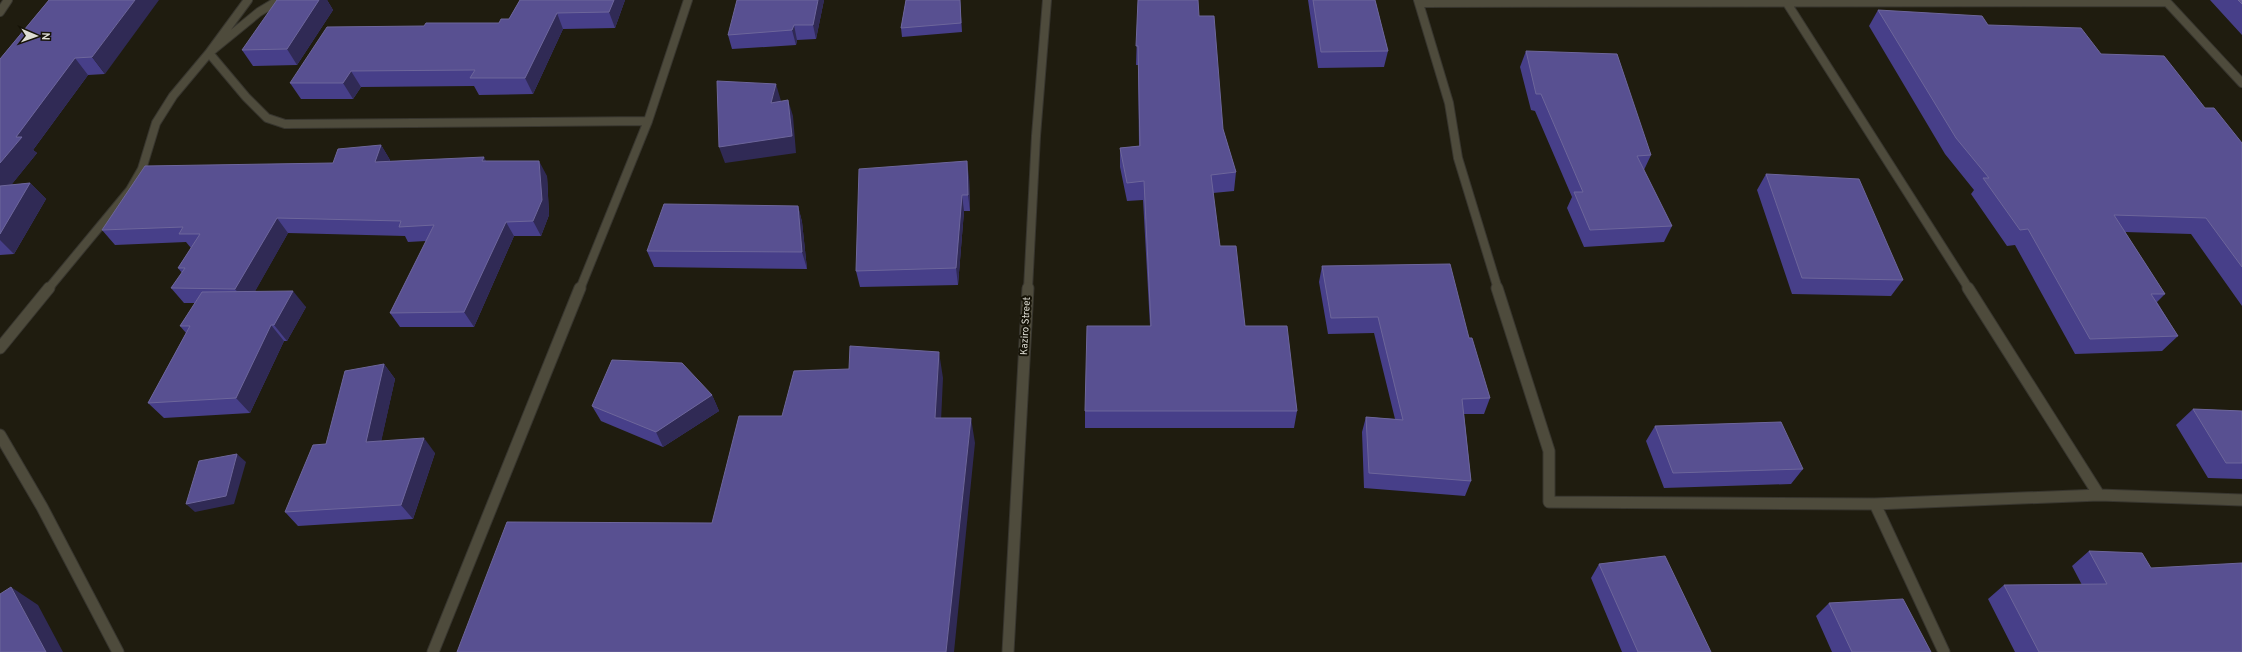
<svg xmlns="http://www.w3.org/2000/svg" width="2242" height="652" font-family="Overpass,sans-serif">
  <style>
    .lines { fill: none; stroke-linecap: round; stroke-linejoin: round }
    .minor-far1-casing { stroke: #38362f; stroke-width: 10 }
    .minor-casing { stroke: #38362f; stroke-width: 13 }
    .minor-far1 { stroke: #4e4b3c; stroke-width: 8 }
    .minor { stroke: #4e4b3c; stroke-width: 11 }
    .wall { fill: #473f89 }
    .shaded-wall { fill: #302a55 }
    .building { fill: #585091; stroke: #6d669b }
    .labels { text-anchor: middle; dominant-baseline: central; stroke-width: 4; stroke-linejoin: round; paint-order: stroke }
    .street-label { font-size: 10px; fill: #deddd4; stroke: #161307 }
  </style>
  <rect width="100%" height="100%" fill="#1f1c0f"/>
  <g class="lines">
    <defs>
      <path id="minor-far1" d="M 248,0 L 209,53 L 246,97 L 267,118 L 285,124 L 648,121
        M 1418,0 L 1449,103 L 1458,158 L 1498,289
        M 1785,0 L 1969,289
        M 2165,0 L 2242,83
        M 1419,3 L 2167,2
        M 0,12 L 8,0
        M 48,289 L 130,190 L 142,169 L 156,123 L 173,96 L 209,53 L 259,12 L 279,0
        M 580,289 L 648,121 L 688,0
        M 1028,289 L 1036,136 L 1047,0"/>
      <path id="minor" d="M 1497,288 L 1549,451 L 1549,502 L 1875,504 L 2099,495 L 2242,500
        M 1968,288 L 2099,495
        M 0,348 L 49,288
        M 0,435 L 42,507 L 118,652
        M 1875,504 L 1944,652
        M 433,652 L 580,288
        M 1008,652 L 1028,288"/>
    </defs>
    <use href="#minor-far1" class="minor-far1-casing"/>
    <use href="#minor" class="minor-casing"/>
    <use href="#minor-far1" class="minor-far1"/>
    <use href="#minor" class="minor"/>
  </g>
  <path class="wall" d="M 49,0 L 105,74 L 88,75 L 33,150 L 37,153 L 11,185 L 30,183 L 46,199 L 14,254 L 0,255 L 0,59 Z
    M 319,0 L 327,0 L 333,10 L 297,65 L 253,66 L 242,50 Z
    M 520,0 L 625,0 L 615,28 L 563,29 L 533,94 L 479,95 L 474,86 L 361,87 L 353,99 L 301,99 L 290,83 L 424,26 L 499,23 L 509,19 Z
    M 824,0 L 816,39 L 797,40 L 796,45 L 732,49 L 728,35 Z
    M 906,0 L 960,0 L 962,32 L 902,37 L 901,28 Z
    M 1138,0 L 1199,16 L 1223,129 L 1236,172 L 1234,191 L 1213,193 L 1220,246 L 1245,326 L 1297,411 L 1294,428 L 1085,428 L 1085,411 L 1150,326 L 1143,200 L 1127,201 L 1120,167 L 1120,148 L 1139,146 L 1138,65 L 1136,65 Z
    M 1308,0 L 1375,0 L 1388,51 L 1384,67 L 1318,68 Z
    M 2210,0 L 2242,0 L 2242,35 Z
    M 1878,10 L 1988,25 L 2101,54 L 2205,108 L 2242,143 L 2242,306 L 2191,234 L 2125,232 L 2165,294 L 2157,302 L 2178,336 L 2162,351 L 2075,354 L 2015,245 L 2007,246 L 1971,194 L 1974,190 L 1945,154 L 1869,26 Z
    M 1526,51 L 1651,155 L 1644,170 L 1672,226 L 1664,242 L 1584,247 L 1567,208 L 1572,197 L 1535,111 L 1531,110 L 1520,67 Z
    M 381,145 L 390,160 L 390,161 L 486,161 L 547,176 L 549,215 L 541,236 L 514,236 L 474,327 L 400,327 L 390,313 L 426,241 L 408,242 L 405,236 L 288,233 L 255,291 L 306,307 L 287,341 L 284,341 L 250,413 L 164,418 L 148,403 L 186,333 L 180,326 L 195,303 L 184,303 L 171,288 L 182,273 L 178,268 L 191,248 L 186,242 L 115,245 L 102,230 L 333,163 Z
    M 1766,174 L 1903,280 L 1891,296 L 1792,294 L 1757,190 Z
    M 969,177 L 970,211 L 964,211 L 958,285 L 860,287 L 856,271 Z
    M 798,206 L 802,222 L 807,269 L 654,267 L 647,251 Z
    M 1322,266 L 1469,338 L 1490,398 L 1484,414 L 1464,414 L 1471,481 L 1465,496 L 1364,488 L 1362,432 L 1366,417 L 1395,419 L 1374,333 L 1328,334 L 1319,282 Z
    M 384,364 L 395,379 L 381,441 L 435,453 L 413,519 L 298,526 L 285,512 L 326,444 Z
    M 712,395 L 719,411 L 663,447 L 601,421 L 592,406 Z
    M 2193,409 L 2242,411 L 2242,479 L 2208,478 L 2176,425 Z
    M 1655,426 L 1803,469 L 1791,484 L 1664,488 L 1646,441 Z
    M 2089,551 L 2242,652 L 2015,652 L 1988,599 L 2004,585 L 2082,585 L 2072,566 Z
    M 1599,564 L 1711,652 L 1622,652 L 1591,578 Z
    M 1829,603 L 1931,652 L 1832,652 L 1816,616 Z"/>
  <path class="shaded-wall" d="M 135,0 L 159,0 L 105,74 L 92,57 Z
    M 319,0 L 327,0 L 333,10 L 297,65 L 287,49 Z
    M 614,0 L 625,0 L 615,28 L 609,12 Z
    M 818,0 L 824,0 L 816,39 L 813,25 Z
    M 557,13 L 563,29 L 533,94 L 525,78 Z
    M 794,25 L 797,40 L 796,45 L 792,30 Z
    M 75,58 L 88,75 L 33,150 L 37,153 L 0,199 L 0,163 L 16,137 Z
    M 351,71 L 361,87 L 353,99 L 343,83 Z
    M 776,84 L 781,101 L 775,119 L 771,103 Z
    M 788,100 L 793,116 L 796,153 L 725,163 L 719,147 Z
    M 381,145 L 390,160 L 384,177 L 375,162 Z
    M 484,157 L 492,172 L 482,161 Z
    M 539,161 L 547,176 L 549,215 L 541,236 L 533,221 Z
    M 967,161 L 969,177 L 970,211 L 968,195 Z
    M 30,183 L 46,199 L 14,254 L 0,240 L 0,234 Z
    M 962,195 L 964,211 L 958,285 L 956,268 Z
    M 798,206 L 802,222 L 807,269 L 802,252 Z
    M 277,218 L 288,233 L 248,304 L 235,289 Z
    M 506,222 L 514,236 L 474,327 L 464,312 Z
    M 293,291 L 306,307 L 287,341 L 274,325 Z
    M 271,325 L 284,341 L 250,413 L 236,398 Z
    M 939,352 L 943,378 L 940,443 L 935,418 Z
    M 384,364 L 395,379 L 378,456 L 366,442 Z
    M 712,395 L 719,411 L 663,447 L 656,432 Z
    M 971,418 L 975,443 L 954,652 L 946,652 Z
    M 424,438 L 435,453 L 413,519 L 401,505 Z
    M 237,454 L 246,462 L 234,504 L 195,512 L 186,504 Z
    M 11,587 L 38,605 L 63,652 L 46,652 Z"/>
  <path class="building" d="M 49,0 L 135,0 L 92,57 L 75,58 L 16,137 L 22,137 L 0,163 L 0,59 Z
    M 277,0 L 319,0 L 287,49 L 242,50 Z
    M 520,0 L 614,0 L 609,12 L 557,13 L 525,78 L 470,78 L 475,70 L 351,71 L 343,83 L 290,83 L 327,27 L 424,26 L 426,23 L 499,23 L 501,19 L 509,19 Z
    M 737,0 L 818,0 L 813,25 L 794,25 L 792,30 L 728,35 Z
    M 906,0 L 960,0 L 961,23 L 901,28 Z
    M 1138,0 L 1198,0 L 1199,16 L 1214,16 L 1223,129 L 1236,172 L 1211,175 L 1220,246 L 1236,246 L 1245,326 L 1287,326 L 1297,411 L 1085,411 L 1087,326 L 1151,326 L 1144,181 L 1127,183 L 1120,148 L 1140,146 L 1138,46 L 1136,46 Z
    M 1313,0 L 1375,0 L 1388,51 L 1321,52 Z
    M 2238,0 L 2242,0 L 2242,4 Z
    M 1878,10 L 1982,16 L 1988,25 L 2081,28 L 2101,54 L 2164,56 L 2205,108 L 2214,108 L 2242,143 L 2242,267 L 2206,218 L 2114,215 L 2165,294 L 2151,294 L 2178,336 L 2090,339 L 2028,229 L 2020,230 L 1983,178 L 1989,178 L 1956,138 Z
    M 1526,51 L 1617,54 L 1651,155 L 1637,156 L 1672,226 L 1590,230 L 1574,192 L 1583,192 L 1541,94 L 1536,94 Z
    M 717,81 L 776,84 L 771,103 L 788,100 L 792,136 L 719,147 Z
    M 381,145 L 375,162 L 484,157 L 482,161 L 539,161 L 542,200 L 533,221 L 506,222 L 464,312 L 390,313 L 434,225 L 399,227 L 401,221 L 277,218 L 235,289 L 171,288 L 185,268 L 178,268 L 200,234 L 179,234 L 183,227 L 102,230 L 145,166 L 333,163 L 338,149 Z
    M 967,161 L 968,195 L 962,195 L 956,268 L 856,271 L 859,169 Z
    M 1766,174 L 1859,179 L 1903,280 L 1802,278 Z
    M 30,183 L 0,234 L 0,186 Z
    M 664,204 L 798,206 L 802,252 L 647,251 Z
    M 1450,264 L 1469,338 L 1472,338 L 1490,398 L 1462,399 L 1471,481 L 1369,473 L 1366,417 L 1403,420 L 1378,317 L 1331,318 L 1322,266 Z
    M 293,291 L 274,325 L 271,325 L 236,398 L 148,403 L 190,326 L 180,326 L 202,292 Z
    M 850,346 L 939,352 L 935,418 L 971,418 L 946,652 L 457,652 L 507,522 L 712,523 L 739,416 L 782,416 L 794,371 L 849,369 Z
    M 612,360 L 682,363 L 712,395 L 656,432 L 592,406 Z
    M 384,364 L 366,442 L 424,438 L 401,505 L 285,512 L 313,445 L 326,444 L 345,371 Z
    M 2193,409 L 2242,411 L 2242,463 L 2226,463 Z
    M 1781,422 L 1803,469 L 1673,473 L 1655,426 Z
    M 237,454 L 226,496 L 186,504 L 199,461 Z
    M 2089,551 L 2142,553 L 2151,568 L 2242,563 L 2242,652 L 2039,652 L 2004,585 L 2107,584 Z
    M 1665,556 L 1711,652 L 1638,652 L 1599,564 Z
    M 11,587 L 46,652 L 0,652 L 0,594 Z
    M 1903,599 L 1931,652 L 1852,652 L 1829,603 Z"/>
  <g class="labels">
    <g class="street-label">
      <text transform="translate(1026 326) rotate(-87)">Kaziro Street</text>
    </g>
  </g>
  <g transform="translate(36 36) rotate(92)" stroke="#161307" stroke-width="3" paint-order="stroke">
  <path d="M0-3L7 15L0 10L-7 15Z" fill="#deddd4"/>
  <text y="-6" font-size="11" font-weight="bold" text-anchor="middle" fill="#deddd4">N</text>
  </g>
</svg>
